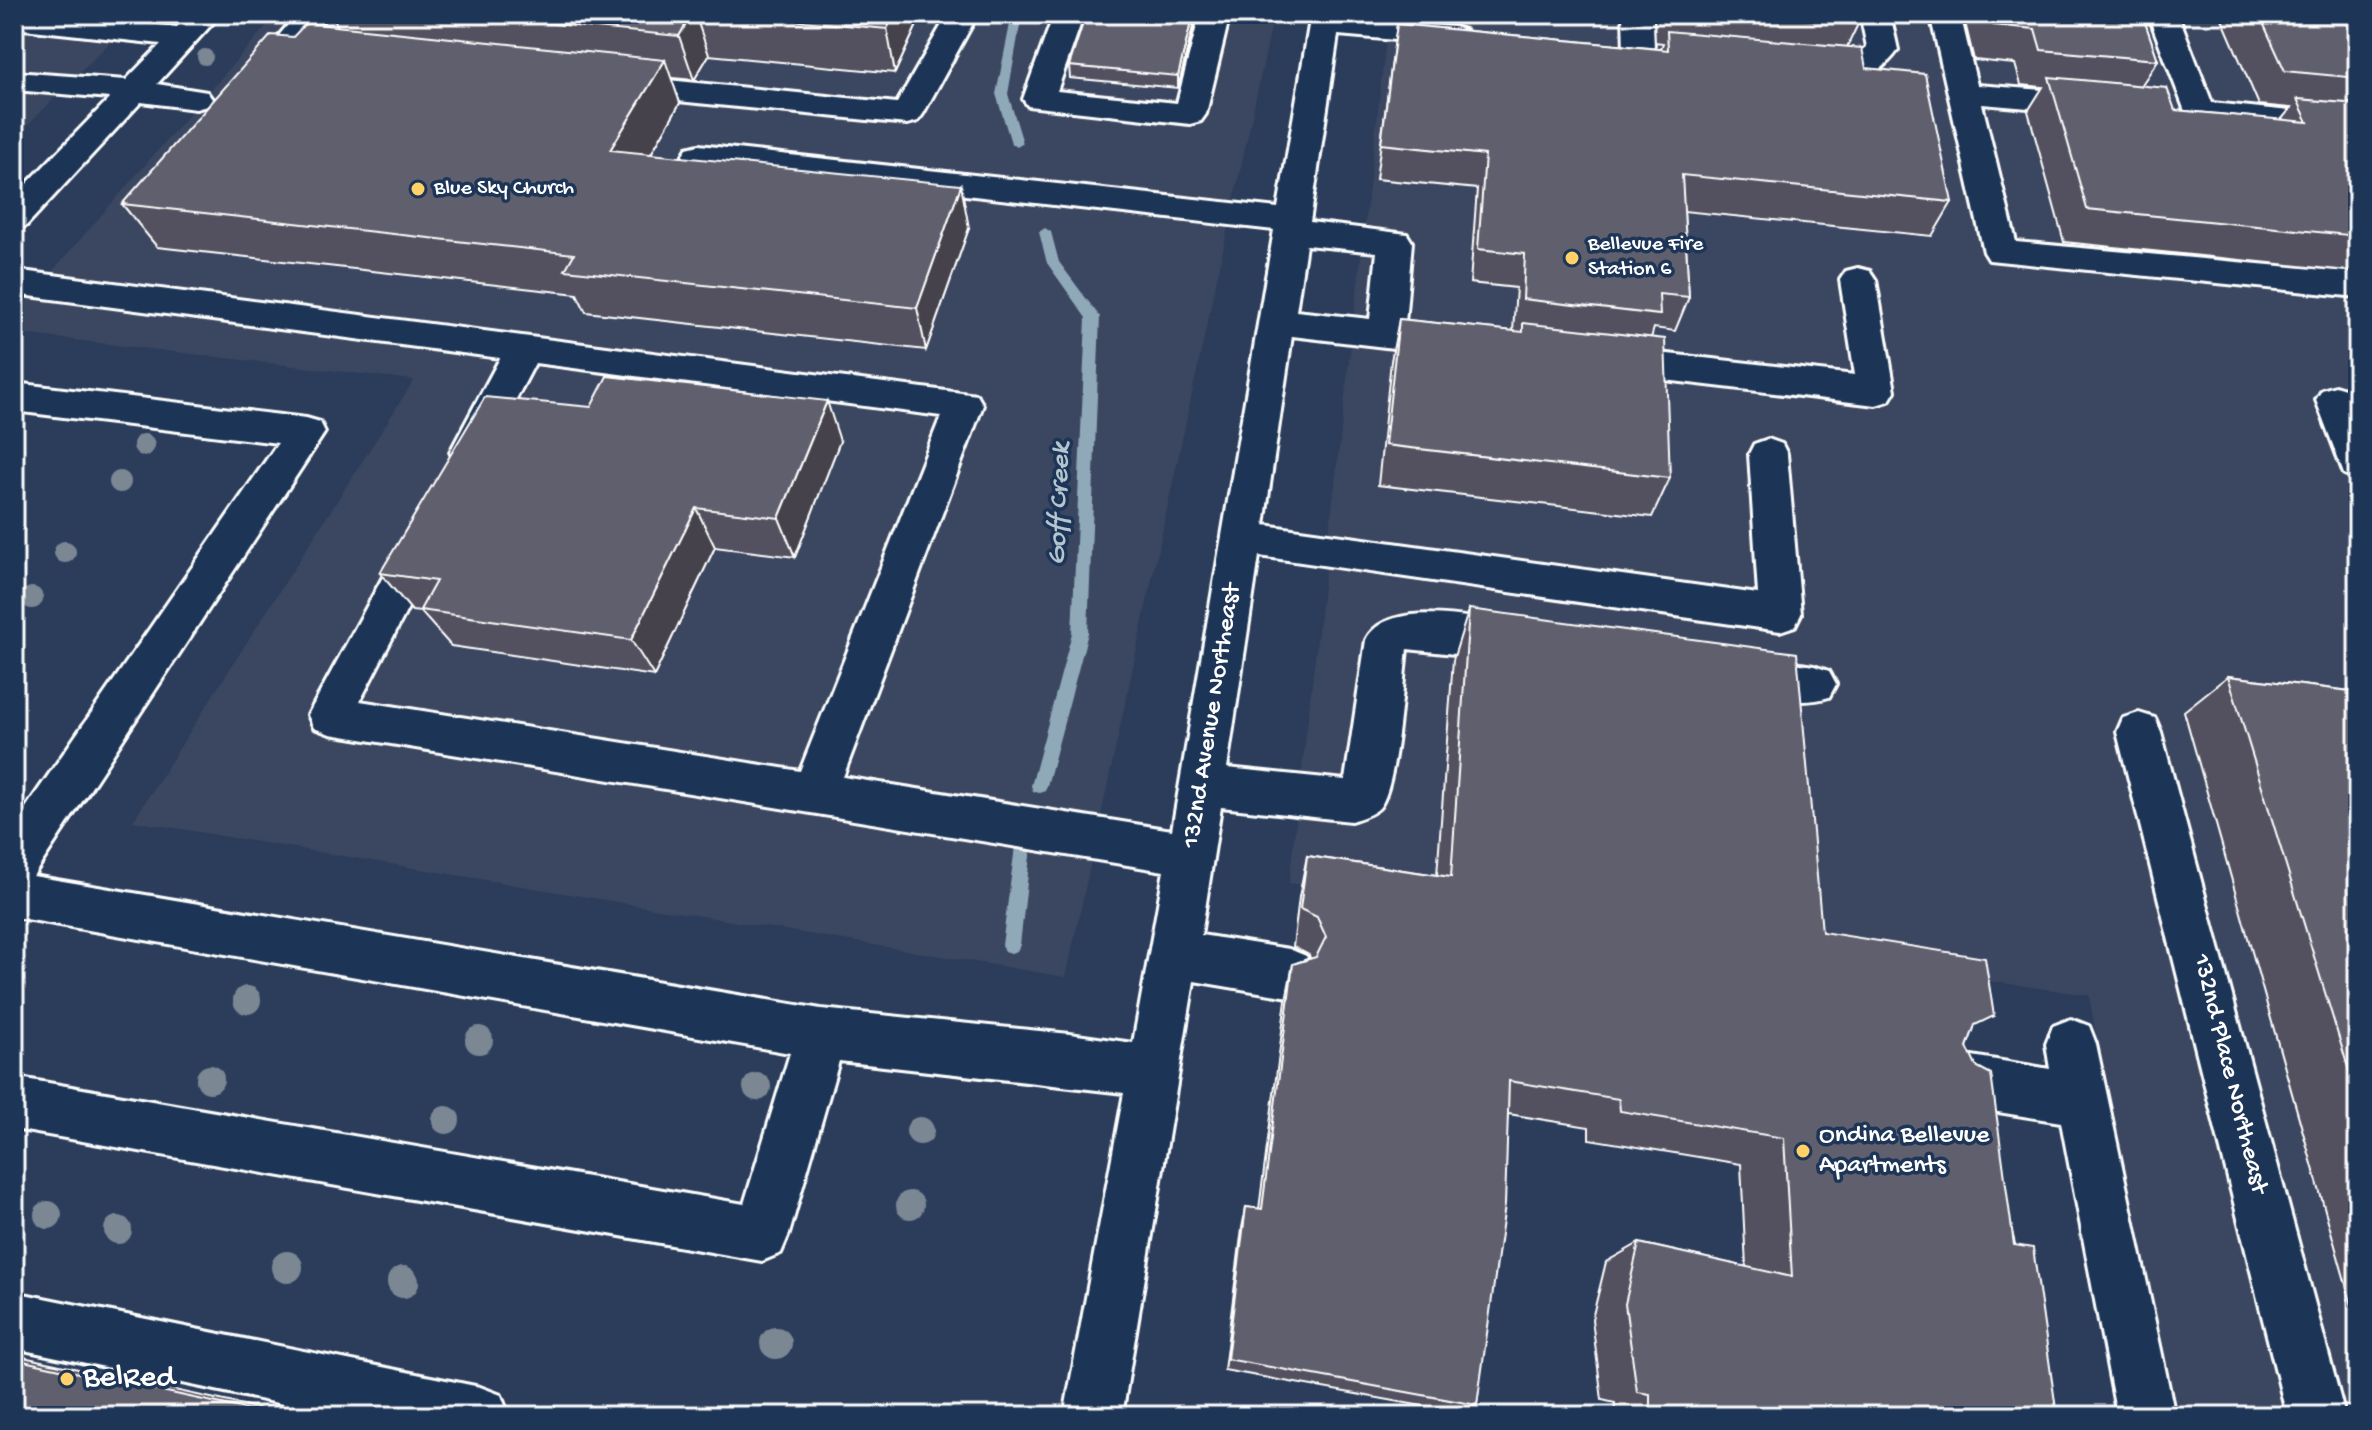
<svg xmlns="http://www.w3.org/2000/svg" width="2372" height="1430" font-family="'Gochi Hand',sans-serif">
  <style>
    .built { fill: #3b4760 }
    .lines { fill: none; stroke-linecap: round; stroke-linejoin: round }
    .stream { fill: #8fa9b9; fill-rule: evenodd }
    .minor-casing { stroke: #fff; stroke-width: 6 }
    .minor { fill: #1d3557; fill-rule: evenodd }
    .tree { fill: #7b8794 }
    .wall { fill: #53515e; stroke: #fff; stroke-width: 2 }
    .shaded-wall { fill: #44424c; stroke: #fff; stroke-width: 2 }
    .building { fill: #615e6d; stroke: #fff; stroke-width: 2 }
    .poi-dot { fill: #ffd166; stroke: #1d3557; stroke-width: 3 }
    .labels { text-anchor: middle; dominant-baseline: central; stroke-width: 7; stroke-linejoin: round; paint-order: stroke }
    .far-poi-label { font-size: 22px; fill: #fff; stroke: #1d3557; text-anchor: start }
    .street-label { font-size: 26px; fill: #fff; stroke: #1d3557 }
    .poi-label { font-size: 26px; fill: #fff; stroke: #1d3557; text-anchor: start }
    .water-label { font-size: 28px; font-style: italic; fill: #b4c5d0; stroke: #1d3557 }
    .near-poi-label { font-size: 32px; fill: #fff; stroke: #1d3557; text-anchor: start }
  </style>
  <rect width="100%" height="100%" fill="#2b3d5b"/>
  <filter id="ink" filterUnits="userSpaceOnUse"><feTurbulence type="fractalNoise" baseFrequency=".0125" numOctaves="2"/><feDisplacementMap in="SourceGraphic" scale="16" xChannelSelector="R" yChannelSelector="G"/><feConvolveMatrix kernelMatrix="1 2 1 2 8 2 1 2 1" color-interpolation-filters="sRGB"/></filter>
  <g filter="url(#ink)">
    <path class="built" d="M 14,14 L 138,14 L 14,139 Z
      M 277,14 L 1274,14 L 1066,977 L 133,821 L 414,380 L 14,333 L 14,315 Z
      M 1389,14 L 2358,14 L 2358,1416 L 2161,1416 L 2089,995 L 1289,883 Z"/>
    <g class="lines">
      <path class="stream" d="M 1012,14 L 1022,14 L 1008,94 L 1023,143 L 1017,147 L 1011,143 L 996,94 Z
        M 1045,228 L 1051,232 L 1059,262 L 1100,317 L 1088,633 L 1047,786 L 1045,791 L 1039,793 L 1033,791 L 1031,786 L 1072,633 L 1086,318 L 1047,263 L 1039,232 Z
        M 1023,839 L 1029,842 L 1031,847 L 1020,945 L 1017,951 L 1011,953 L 1005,951 L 1002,945 L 1015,847 L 1017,842 Z"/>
      <defs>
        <path id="minor" d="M 14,14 L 52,14 L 177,27 L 189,14 L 221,14 L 157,84 L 207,92 L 212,99 L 207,106 L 196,109 L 141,102 L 26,226 L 14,229 L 14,197 L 110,98 L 14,90 L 14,72 L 126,80 L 161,44 L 14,28 Z
          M 297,14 L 328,14 L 303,44 L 333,48 L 337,55 L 333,62 L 322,64 L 270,57 L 266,51 Z
          M 948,14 L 978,14 L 923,114 L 918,121 L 907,124 L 617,95 L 606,92 L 601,85 L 606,78 L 617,75 L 897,103 Z
          M 1054,14 L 1084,14 L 1057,91 L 1177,103 L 1200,14 L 1230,14 L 1206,114 L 1201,121 L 1190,124 L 1028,106 L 1023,99 Z
          M 1311,14 L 1341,14 L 1340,17 L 1454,27 L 1465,30 L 1469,36 L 1465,42 L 1454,45 L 1338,35 L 1310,222 L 1407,234 L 1412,242 L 1405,323 L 1466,333 L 1471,342 L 1466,351 L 1453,355 L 1292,336 L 1264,525 L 1758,594 L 1749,454 L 1754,444 L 1768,439 L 1782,444 L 1787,454 L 1801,614 L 1795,626 L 1780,631 L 1259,556 L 1227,768 L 1345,780 L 1366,640 C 1388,596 1481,621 1522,625 L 1537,631 L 1543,643 L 1537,655 L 1522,661 L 1407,649 C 1403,681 1397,788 1379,808 C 1372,815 1360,818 1351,821 L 1221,807 L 1201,935 L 1289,949 L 1306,956 L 1314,973 L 1306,990 L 1289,997 L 1194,981 L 1122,1416 L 1064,1416 L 1124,1093 L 839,1061 L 789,1234 L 781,1253 L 762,1261 L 14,1129 L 14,1077 L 744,1204 L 790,1053 L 14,917 L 14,825 L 278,443 L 14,411 L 14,383 L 306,418 L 320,422 L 325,432 L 33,876 L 821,1009 L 1070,1034 L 1133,1043 L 1164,871 L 330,734 L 314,728 L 308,715 L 410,527 L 424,522 L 438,527 L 444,538 L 360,701 L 800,771 L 941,416 L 535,363 L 483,462 L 469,467 L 455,462 L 450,452 L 500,358 L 14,294 L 14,270 L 977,395 L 983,405 L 843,777 L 1172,830 L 1274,230 L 699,165 L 687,162 L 683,155 L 687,148 L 699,145 L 1278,208 ZM 1306,245 L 1377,252 L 1370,319 L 1296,311 Z
          M 1623,14 L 1653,14 L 1654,52 L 1650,58 L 1639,61 L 1628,58 L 1624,52 Z
          M 1860,14 L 1890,14 L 1898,50 C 1873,86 1837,84 1798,75 L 1794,68 L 1798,61 L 1809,59 L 1848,62 L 1867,47 Z
          M 1930,14 L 1960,14 L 1977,85 L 2097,94 L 2108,97 L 2113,104 L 2108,111 L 2097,114 L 1982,104 L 2016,242 L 2358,273 L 2358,297 L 1989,260 L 1984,252 Z
          M 2148,14 L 2178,14 L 2212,103 L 2358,118 L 2358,138 L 2188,119 Z
          M 1858,268 L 1870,271 L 1876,280 L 1895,391 L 1889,401 L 1876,405 L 1605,373 L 1592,369 L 1587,360 L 1592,351 L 1605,347 L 1855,375 L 1840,280 L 1846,271 Z
          M 2335,386 L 2348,390 L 2358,411 L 2358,479 L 2344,474 L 2316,400 L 2322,390 Z
          M 1740,655 L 1814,666 L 1829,671 L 1836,684 L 1829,697 C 1800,707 1754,696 1725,686 L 1718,673 L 1725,660 Z
          M 2139,713 L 2155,718 L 2161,732 L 2345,1416 L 2287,1416 L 2117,732 L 2123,718 Z
          M 2071,1019 L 2089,1026 L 2096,1044 L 2175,1416 L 2117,1416 L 2061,1122 L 1942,1103 L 1924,1095 L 1916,1077 L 1924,1059 L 1942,1051 L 2050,1069 L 2046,1044 L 2053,1026 Z
          M 14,1292 L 480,1387 L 501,1395 L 509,1416 L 340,1416 L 14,1348 Z"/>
      </defs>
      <use href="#minor" class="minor-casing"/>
      <use href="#minor" class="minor"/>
    </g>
    <g class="tree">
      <circle cx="205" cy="57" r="8"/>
      <circle cx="144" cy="445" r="11"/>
      <circle cx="120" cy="482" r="11"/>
      <circle cx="65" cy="552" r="11"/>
      <circle cx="32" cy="598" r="11"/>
      <circle cx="247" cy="1000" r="14"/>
      <circle cx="479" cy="1040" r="14"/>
      <circle cx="210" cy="1079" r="14"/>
      <circle cx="757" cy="1087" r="14"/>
      <circle cx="446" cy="1120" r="14"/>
      <circle cx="920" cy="1131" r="14"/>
      <circle cx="910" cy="1205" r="14"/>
      <circle cx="48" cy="1215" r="14"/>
      <circle cx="118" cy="1230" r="14"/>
      <circle cx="287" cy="1267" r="16"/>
      <circle cx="403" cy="1282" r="16"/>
      <circle cx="776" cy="1343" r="16"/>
    </g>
    <path class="wall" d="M 331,14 L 922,14 L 895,73 L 709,55 L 694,80 L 671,78 L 680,103 L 651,154 L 969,228 L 926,350 L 586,312 L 577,294 L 157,247 L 122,204 L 293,37 L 338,26 Z
      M 1086,14 L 1196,14 L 1178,88 L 1070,78 L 1069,66 Z
      M 1654,14 L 1856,14 L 1858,24 L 1847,47 L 1866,68 L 1952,202 L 1932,236 L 1684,211 L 1689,297 L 1675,331 L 1654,328 L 1651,338 L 1670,478 L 1652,517 L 1378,485 L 1391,361 L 1399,319 L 1513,331 L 1516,288 L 1470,283 L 1477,189 L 1376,179 L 1397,24 L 1661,49 L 1663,43 L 1655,42 Z
      M 1963,14 L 2142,14 L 2158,60 L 2141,86 L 2175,110 L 2281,120 L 2291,108 L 2259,105 L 2220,14 L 2358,14 L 2358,272 L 2064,242 L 2028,111 L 2043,87 L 2021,85 L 2015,64 L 1974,60 Z
      M 840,441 L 795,557 L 715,547 L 654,676 L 451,646 L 421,612 L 412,611 L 380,573 Z
      M 1469,609 L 1822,932 L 1974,1028 L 1967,1047 L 2057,1416 L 1614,1416 L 1615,1403 L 1602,1400 L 1592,1319 L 1606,1262 L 1639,1243 L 1746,1267 L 1741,1164 L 1589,1139 L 1589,1127 L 1508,1114 L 1477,1405 L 1455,1412 L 1224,1370 L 1242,1228 L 1246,1207 L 1259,1209 L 1286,1000 L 1293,964 L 1310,958 L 1309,955 L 1293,947 L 1299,897 L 1307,856 L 1437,875 L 1453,660 Z
      M 2228,676 L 2358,692 L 2358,1327 L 2184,711 Z
      M 14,1355 L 275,1412 L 273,1416 L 55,1416 L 14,1407 Z"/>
    <path class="shaded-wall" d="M 692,14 L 695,14 L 709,55 L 694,80 L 679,36 Z
      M 894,14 L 922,14 L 895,73 L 887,29 Z
      M 1193,14 L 1196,14 L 1178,88 L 1178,76 Z
      M 665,60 L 680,103 L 628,194 L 610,150 Z
      M 961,185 L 969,228 L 926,350 L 917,308 Z
      M 827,401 L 840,441 L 795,557 L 779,518 Z
      M 696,508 L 715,547 L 654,676 L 631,640 Z
      M 245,1409 L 275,1412 L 273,1416 L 242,1416 Z"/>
    <path class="building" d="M 450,14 L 692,14 L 679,36 Z
      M 726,14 L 894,14 L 887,29 Z
      M 1086,14 L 1193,14 L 1178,76 L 1069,66 Z
      M 1746,14 L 1856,14 L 1858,24 Z
      M 1990,14 L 2142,14 L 2158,60 L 2041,50 L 2035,29 L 1993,25 Z
      M 2259,14 L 2358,14 L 2358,78 L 2285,71 Z
      M 306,23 L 665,60 L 610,150 L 961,185 L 917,308 L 565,270 L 574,254 L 122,204 L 271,35 L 293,37 Z
      M 1397,24 L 1668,50 L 1667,31 L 1862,48 L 1866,68 L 1925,74 L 1952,202 L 1682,175 L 1689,297 L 1659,294 L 1660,315 L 1523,299 L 1525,254 L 1478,249 L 1485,155 L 1381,144 Z
      M 2049,77 L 2167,88 L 2175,110 L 2308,122 L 2297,99 L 2358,104 L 2358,236 L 2087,209 Z
      M 1399,319 L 1523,332 L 1523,323 L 1665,339 L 1670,478 L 1385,445 Z
      M 607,376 L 827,401 L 779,518 L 696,508 L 631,640 L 420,610 L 436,581 L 380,573 L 485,397 L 591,407 Z
      M 1469,609 L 1797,653 L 1822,932 L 1985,958 L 1994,1016 L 1975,1025 L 1967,1047 L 1976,1066 L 1991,1074 L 2014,1245 L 2033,1248 L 2057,1416 L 1650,1416 L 1650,1394 L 1637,1392 L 1625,1304 L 1639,1243 L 1792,1277 L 1784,1138 L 1620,1111 L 1619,1099 L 1509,1081 L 1505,1205 L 1477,1405 L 1227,1359 L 1246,1207 L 1262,1209 L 1293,964 L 1316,957 L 1326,937 L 1317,917 L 1300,909 L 1307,856 L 1451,877 Z
      M 2228,676 L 2358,692 L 2358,1100 Z
      M 14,1359 L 245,1409 L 242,1416 L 55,1416 L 14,1407 Z"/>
  </g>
  <g class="poi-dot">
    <circle cx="418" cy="189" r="8"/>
    <circle cx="1572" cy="258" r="8"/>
    <circle cx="1803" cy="1151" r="8"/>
    <circle cx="67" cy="1379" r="8"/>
  </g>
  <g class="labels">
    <g class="far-poi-label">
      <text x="434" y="189">Blue Sky Church</text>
      <text x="1588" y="245">Bellevue Fire<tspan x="1588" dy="25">Station 6</tspan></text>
    </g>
    <g class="street-label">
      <text transform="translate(1213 716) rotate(-81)">132nd Avenue Northeast</text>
      <text transform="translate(2229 1074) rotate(76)">132nd Place Northeast</text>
    </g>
    <g class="poi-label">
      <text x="1819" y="1136">Ondina Bellevue<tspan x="1819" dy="30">Apartments</tspan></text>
    </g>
    <g class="water-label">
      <text transform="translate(1060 504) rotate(-88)">Goff Creek</text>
    </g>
    <g class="near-poi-label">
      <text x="83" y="1379">BelRed</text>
    </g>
  </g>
  <rect width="2372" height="1430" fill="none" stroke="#1d3557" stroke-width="48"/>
  <rect x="24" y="24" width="2324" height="1382" fill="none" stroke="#fff" stroke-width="3" filter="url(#ink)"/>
</svg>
